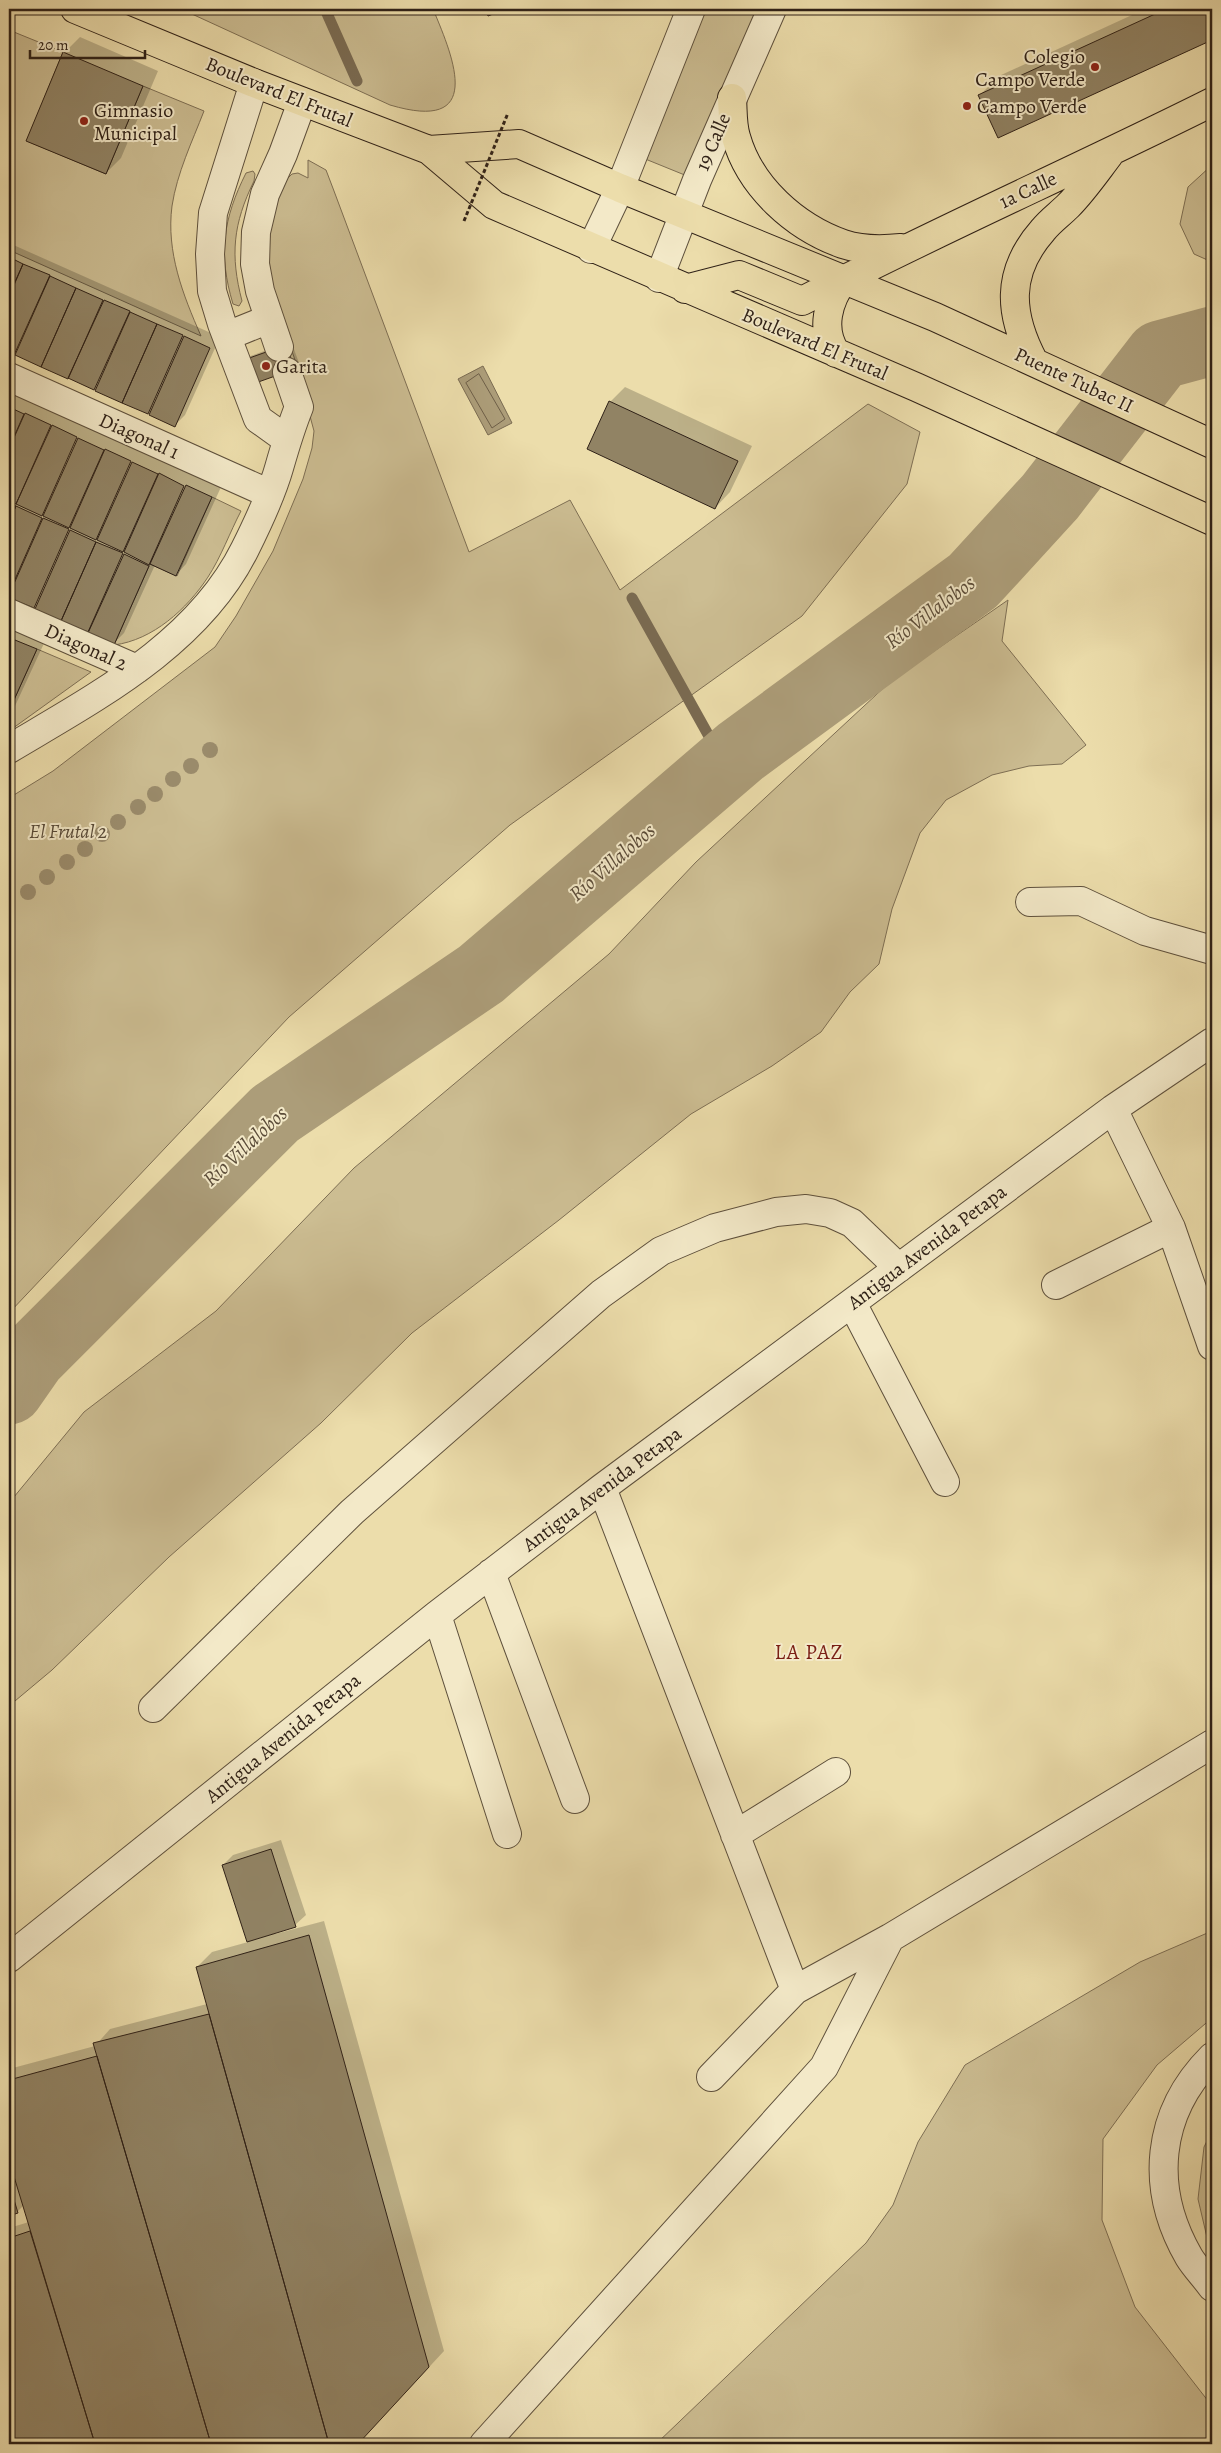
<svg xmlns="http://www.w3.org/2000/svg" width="1221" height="2453" font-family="Alegreya,serif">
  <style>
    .green { fill: #ccbd92; stroke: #7e6f54 }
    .water { fill: #ac9d79; stroke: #7a6b52 }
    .shadow { fill: #0003 }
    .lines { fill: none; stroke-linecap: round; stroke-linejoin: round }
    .shore { stroke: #6e5f48; stroke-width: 1 }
    .stream { stroke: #7a6b52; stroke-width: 11 }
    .river { stroke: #ac9d79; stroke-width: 69 }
    .building { fill: #918364; stroke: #2f2117 }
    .minor-casing { stroke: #5e503c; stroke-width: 30 }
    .major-casing { stroke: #2f2117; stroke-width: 30 }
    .minor { stroke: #f3e9c8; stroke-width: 28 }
    .major { stroke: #ecddab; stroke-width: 28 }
    .path-bridge { stroke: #2f2117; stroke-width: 3; stroke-dasharray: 4 2.5; stroke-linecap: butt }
    .tree { fill: #9a8b6b }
    .poi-dot { fill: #8f2418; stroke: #f3e9c8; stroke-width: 2 }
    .labels { text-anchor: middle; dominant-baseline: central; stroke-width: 4; stroke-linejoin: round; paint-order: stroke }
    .poi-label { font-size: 20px; fill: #2f2117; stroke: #f3e9c8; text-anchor: start }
    .street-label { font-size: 20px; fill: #2f2117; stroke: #f3e9c8 }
    .park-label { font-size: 20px; font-style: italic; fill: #564836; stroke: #f3e9c8 }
    .water-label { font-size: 21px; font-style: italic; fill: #5b4c39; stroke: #f3e9c8 }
    .neighbourhood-label { font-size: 21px; letter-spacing: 1px; fill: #7a1f14; stroke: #f3e9c8 }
  </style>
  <rect width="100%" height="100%" fill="#ecddab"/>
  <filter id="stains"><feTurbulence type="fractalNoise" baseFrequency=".004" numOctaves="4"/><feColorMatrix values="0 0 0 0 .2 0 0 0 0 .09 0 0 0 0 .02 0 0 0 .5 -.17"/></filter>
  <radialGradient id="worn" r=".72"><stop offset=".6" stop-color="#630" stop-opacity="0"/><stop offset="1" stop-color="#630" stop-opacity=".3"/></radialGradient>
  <path class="green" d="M 181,9 L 433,9 C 455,61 484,133 390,105 Z
    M 691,9 L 772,9 L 697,180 L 633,154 Z
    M 9,30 L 63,52 L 27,141 L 106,174 L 143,86 L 204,111 C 192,142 177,173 172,206 C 166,252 183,295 201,336 L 9,250 Z
    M 308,160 L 326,170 L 334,191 L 469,552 L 570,500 L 620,590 L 868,404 L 920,432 L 907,484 L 802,616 L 510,825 L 289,1017 L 9,1313 L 9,798 L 53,771 L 215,647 L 236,616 L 273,551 L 303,479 L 312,448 L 314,431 L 294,357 L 280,318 L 265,257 L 274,207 L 285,181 L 292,174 L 298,173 L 308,178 Z
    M 1212,165 L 1212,262 L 1194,254 L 1180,224 L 1188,187 Z
    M 253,171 L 255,174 L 254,181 C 233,224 230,255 242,301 L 239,306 L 233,304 C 218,254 223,219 246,173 Z
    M 212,497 L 241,511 C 230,532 221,557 208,577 C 187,609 153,640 114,645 L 150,564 L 177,576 Z
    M 1008,600 L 1002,641 L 1086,745 L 1062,764 L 1029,766 L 992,775 L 946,800 L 920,833 L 892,909 L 879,964 L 850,992 L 821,1032 L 772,1066 L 691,1114 L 559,1220 L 412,1333 L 321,1423 L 169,1557 L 52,1670 L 9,1706 L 9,1503 L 84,1412 L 216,1311 L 354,1168 L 609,954 L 696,862 L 891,681 Z
    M 37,649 L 91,672 L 9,731 L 9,711 Z
    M 1212,1931 L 1212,2018 L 1157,2065 L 1103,2139 L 1102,2220 L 1135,2307 L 1212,2406 L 1212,2444 L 656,2444 L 866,2243 L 893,2205 L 918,2142 L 965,2065 L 1140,1962 Z
    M 1212,2131 L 1212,2250 L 1209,2246 L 1198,2199 L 1204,2147 Z"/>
  <path class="water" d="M 483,366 L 512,423 L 488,435 L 458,379 Z"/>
  <path class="shadow" d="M 1145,9 L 1212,9 L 1212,39 L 999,136 L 980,95 L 999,76 Z
    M 80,37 L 158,71 L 121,158 L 106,173 L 64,53 Z
    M 9,243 L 220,337 L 185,415 L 175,425 L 9,351 Z
    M 291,341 L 299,363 L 294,368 L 245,358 Z
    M 625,387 L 752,446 L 730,492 L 715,508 L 610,402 Z
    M 9,392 L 221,487 L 186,564 L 176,575 L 155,565 L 124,633 L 114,643 L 9,596 Z
    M 9,622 L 46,639 L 9,719 Z
    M 281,1840 L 306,1915 L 295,1925 L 274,1932 L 275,1934 L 324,1921 L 444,2351 L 358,2444 L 9,2444 L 9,2228 L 29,2222 L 24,2205 L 17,2212 L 9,2215 L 9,2069 L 95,2046 L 110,2029 L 207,2004 L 197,1967 L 212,1952 L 248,1942 L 223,1865 L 233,1855 Z"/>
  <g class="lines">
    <path class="shore" d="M 479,374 L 505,419 L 492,428 L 466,383 Z"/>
    <path class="stream" d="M 325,9 L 357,81
      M 632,598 L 725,765"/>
    <path class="river" d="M 9,1390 L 32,1357 L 275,1114 L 481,974 L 741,751 L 973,581 L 1050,497 L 1160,355 L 1212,341"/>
  </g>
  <path class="building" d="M 485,9 L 506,9 L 488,16 Z
    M 1166,9 L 1212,9 L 1212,40 L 998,138 L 978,95 Z
    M 63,52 L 143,86 L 106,174 L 26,141 Z
    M 9,257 L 23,264 L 9,295 Z
    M 23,264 L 50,275 L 14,355 L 9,352 L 9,297 Z
    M 50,276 L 76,288 L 41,367 L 15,355 Z
    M 76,288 L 103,300 L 68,379 L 41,367 Z
    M 104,300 L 130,311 L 94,390 L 68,378 Z
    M 130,312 L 157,324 L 122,403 L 95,391 Z
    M 157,324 L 183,335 L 148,414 L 122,403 Z
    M 184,336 L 210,348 L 175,427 L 149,415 Z
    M 286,345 L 295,369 L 247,386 L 238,362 Z
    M 609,401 L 738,461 L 715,509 L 587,449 Z
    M 9,407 L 24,414 L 9,448 Z
    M 25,413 L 51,425 L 16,504 L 9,501 L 9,449 Z
    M 52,425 L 77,437 L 42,516 L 16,504 Z
    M 78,438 L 104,450 L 69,528 L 43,516 Z
    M 105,449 L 131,461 L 96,540 L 70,528 Z
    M 132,462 L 158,474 L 123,552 L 97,540 Z
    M 159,473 L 184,486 L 149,565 L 124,552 Z
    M 186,485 L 212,497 L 176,576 L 150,564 Z
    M 9,503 L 16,506 L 9,522 Z
    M 16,506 L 42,518 L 9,593 L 9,522 Z
    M 43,518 L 69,529 L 34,608 L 9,598 L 9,595 Z
    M 70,530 L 96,542 L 61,621 L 35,609 Z
    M 96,542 L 123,553 L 88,632 L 61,621 Z
    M 124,554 L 149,566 L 114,645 L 88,633 Z
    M 10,638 L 37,649 L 9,711 L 9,642 Z
    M 271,1849 L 296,1927 L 247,1942 L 222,1865 Z
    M 309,1935 L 429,2367 L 358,2444 L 329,2444 L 196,1967 Z
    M 209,2014 L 329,2444 L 211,2444 L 93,2043 Z
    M 97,2056 L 211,2444 L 95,2444 L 9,2160 L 9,2080 Z
    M 9,2183 L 18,2213 L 9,2216 Z
    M 30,2231 L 95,2444 L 9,2444 L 9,2238 Z"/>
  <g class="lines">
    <defs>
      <path id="minor" d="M 254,83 L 213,213 L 210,254 L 212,291 L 222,324 L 258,419 L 286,439
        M 591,249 L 620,188 L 691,9
        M 659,278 L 697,180 L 772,9
        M 227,336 L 269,319
        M 279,347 L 260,291 L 255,264 L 256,232 L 265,194 L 283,154 L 302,102
        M 9,377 L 270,494
        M 9,613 L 137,669
        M 9,749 C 96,697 198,644 245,549 C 258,523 271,496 279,468 C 285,447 291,427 299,407 L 287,372
        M 1030,902 L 1081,901 L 1145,931 L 1212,950
        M 1113,1109 L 1171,1228 L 1212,1346
        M 1056,1285 L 1171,1228
        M 852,1303 L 945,1482
        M 602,1488 L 795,1990 L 890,1938
        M 491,1573 L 575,1799
        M 437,1615 L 507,1834
        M 153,1708 L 352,1512 L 601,1294 L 661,1251 L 715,1228 L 776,1212 L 806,1209 L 830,1213 L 852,1223 L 899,1268
        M 735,1835 L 836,1772
        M 9,1958 L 437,1615 L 602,1488 L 1113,1109 L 1212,1042
        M 1212,2057 C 1156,2113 1149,2188 1189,2257 C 1195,2267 1205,2277 1212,2287
        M 711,2077 L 795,1990
        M 484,2444 L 824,2067 L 890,1938 L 1212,1744"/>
      <path id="major" d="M 75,9 L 254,83 L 429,150 L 494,205 L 916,387 L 1212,521
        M 732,98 C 733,111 732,124 736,137 C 750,187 795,227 843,244 C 861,250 882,250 901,248
        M 429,150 L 519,144 L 620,188 L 935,317 L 1212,444
        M 685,289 L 739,275 L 802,301 C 937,231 1076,170 1212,102
        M 836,353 C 820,329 828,301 844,279
        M 1034,362 C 1009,315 1005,273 1043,230 C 1050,221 1060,214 1068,206 C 1083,191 1096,172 1109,155"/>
    </defs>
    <use href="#minor" class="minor-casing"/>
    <use href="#major" class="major-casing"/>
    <use href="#minor" class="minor"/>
    <use href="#major" class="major"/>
    <path class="path-bridge" d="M 464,221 L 508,113"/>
  </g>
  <g class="tree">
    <circle cx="210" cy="750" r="8"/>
    <circle cx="191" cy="766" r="8"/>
    <circle cx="173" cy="779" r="8"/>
    <circle cx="155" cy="794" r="8"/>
    <circle cx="138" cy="807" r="8"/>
    <circle cx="118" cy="822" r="8"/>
    <circle cx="102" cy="834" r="8"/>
    <circle cx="85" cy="849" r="8"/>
    <circle cx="67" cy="862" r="8"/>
    <circle cx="47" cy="877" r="8"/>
    <circle cx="28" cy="892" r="8"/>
  </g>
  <g class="poi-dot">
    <circle cx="1095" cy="67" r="5"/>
    <circle cx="967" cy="106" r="5"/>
    <circle cx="84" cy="121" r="5"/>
    <circle cx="266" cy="366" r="5"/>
  </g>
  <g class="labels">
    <g class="poi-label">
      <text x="1085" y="56" text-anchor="end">Colegio<tspan x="1085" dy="23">Campo Verde</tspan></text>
      <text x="977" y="106">Campo Verde</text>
      <text x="94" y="110">Gimnasio<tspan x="94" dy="23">Municipal</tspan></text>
      <text x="276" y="366">Garita</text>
    </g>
    <g class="street-label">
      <text transform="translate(279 92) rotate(22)">Boulevard El Frutal</text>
      <text transform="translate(713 142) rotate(-67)">19 Calle</text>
      <text transform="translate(1028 190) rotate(-25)">1a Calle</text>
      <text transform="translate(815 344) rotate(23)">Boulevard El Frutal</text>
      <text transform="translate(1074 380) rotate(25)">Puente Tubac II</text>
      <text transform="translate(139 436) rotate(24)">Diagonal 1</text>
      <text transform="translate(86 647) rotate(24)">Diagonal 2</text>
      <text transform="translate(927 1247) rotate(-37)">Antigua Avenida Petapa</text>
      <text transform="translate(602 1489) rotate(-37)">Antigua Avenida Petapa</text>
      <text transform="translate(283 1738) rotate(-39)">Antigua Avenida Petapa</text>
    </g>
    <g class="park-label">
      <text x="68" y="831">El Frutal 2</text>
    </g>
    <g class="water-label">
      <text transform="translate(930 612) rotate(-37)">Río Villalobos</text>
      <text transform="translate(612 862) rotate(-41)">Río Villalobos</text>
      <text transform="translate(245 1146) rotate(-43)">Río Villalobos</text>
    </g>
    <g class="neighbourhood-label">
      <text x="809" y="1652">LA PAZ</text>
    </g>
  </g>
  <rect width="1221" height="2453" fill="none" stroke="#ecddab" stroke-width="30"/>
  <rect x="10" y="10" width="1201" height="2433" fill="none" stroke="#2f2117" stroke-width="2.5"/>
  <rect x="15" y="15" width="1191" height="2423" fill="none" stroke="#2f2117"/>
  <path d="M30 50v8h115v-8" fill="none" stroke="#2f2117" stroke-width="2.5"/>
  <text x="38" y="50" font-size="15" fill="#2f2117" stroke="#f3e9c8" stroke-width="4" paint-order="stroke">20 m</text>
  <rect width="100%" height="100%" filter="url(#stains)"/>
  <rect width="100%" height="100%" fill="url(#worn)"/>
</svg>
